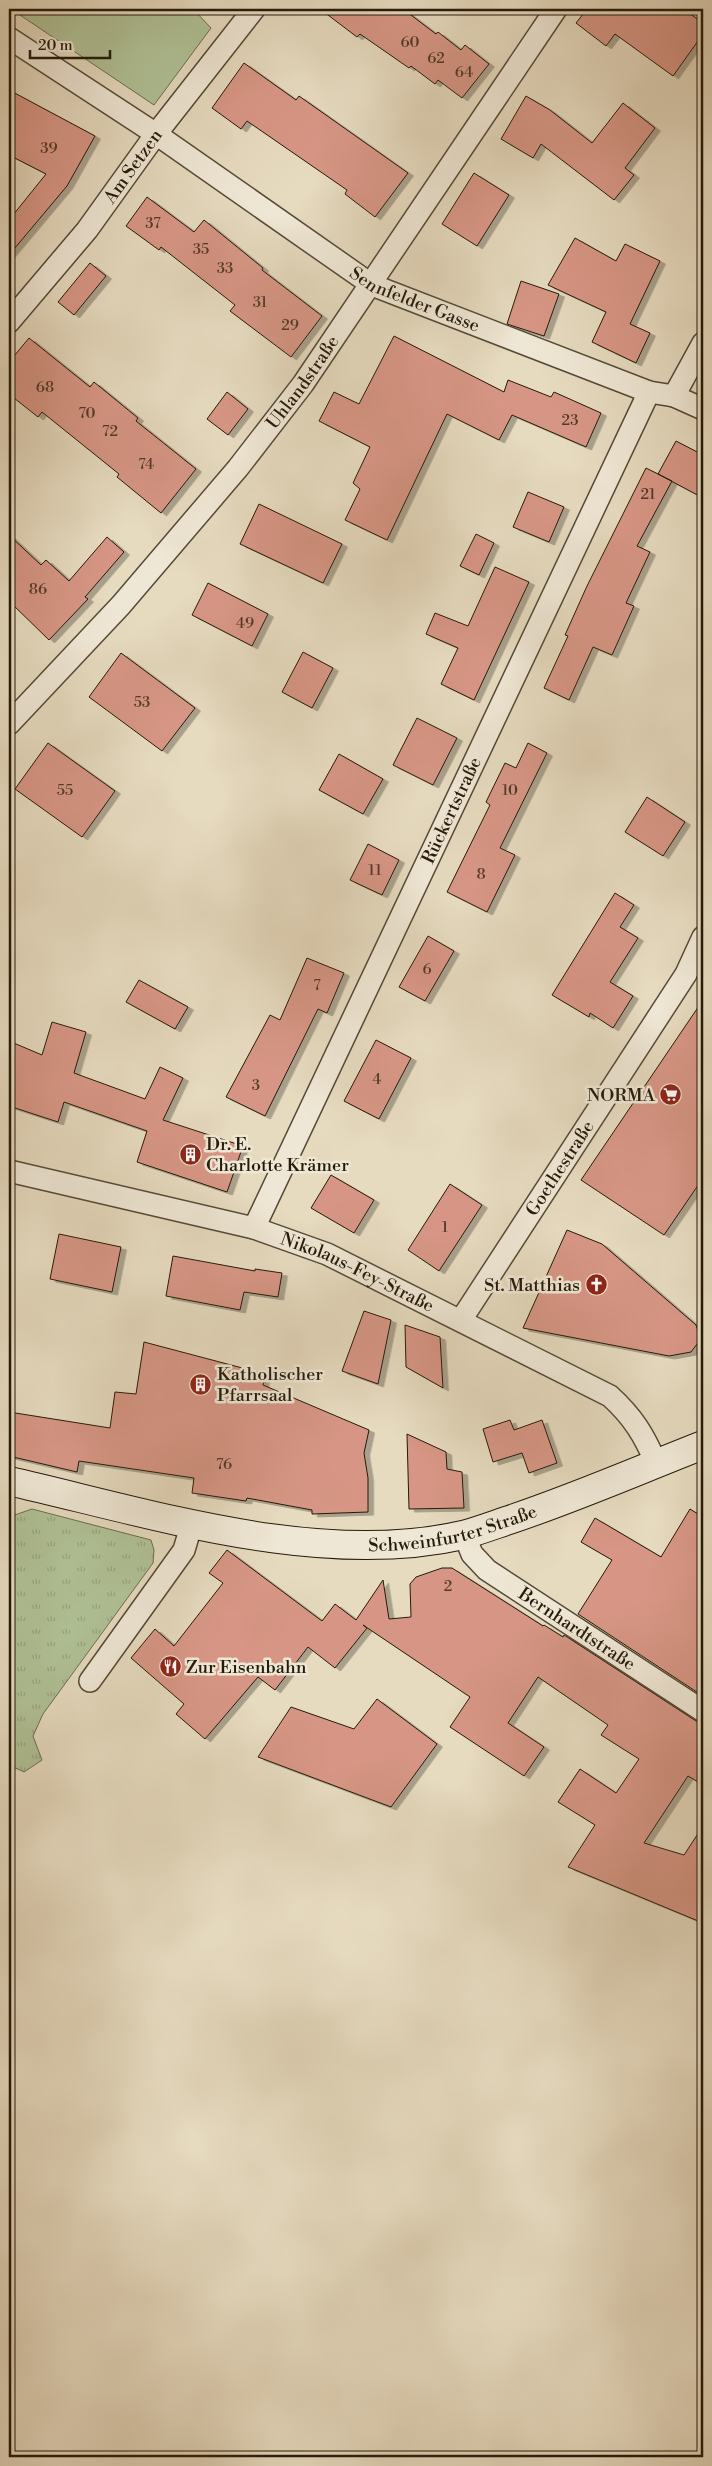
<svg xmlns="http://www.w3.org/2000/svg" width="712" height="2466" font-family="'Libre Bodoni',serif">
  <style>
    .green { fill: #b0c196; stroke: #6a6e50 }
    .park { fill: url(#park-tufts); stroke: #6a6e50 }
    .building { fill: #d79685; stroke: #251a0a; filter: url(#shadow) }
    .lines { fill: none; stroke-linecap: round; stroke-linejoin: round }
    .street-casing { stroke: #554a37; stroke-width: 24 }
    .secondary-casing { stroke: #251a0a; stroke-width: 30 }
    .street { stroke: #efe7d5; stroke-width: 21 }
    .secondary { stroke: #efe7d5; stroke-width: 28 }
    .labels { text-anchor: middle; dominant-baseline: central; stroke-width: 5; stroke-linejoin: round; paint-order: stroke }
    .number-label { font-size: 15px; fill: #523929 }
    .street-label { font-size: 18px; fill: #251a0a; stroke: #efe7d5 }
    .poi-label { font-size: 18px; fill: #251a0a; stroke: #efe7d5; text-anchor: start }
  </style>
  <defs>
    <pattern id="park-tufts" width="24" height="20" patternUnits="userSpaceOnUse" patternTransform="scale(1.25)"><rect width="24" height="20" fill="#b0c196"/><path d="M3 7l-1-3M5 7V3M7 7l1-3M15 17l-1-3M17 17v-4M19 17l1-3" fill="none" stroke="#97a580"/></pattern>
    <filter id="shadow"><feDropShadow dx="5.5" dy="3" stdDeviation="0" flood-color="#0004"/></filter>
  </defs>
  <rect width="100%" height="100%" fill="#e6dabf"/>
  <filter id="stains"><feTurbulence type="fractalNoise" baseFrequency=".004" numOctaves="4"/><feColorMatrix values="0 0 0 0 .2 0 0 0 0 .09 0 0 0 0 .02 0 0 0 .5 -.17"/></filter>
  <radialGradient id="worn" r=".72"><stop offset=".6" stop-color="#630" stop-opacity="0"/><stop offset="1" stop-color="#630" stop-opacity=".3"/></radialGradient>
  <path class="green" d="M 11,9 L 193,9 L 211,28 L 154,105 Z"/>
  <path class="park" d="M 32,1509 L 151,1540 L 154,1550 L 153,1563 L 43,1714 L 33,1736 L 42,1760 L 24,1772 L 9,1765 L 9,1517 Z"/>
  <path class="building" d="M 320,9 L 403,9 L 436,34 L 438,32 L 461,50 L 465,45 L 489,64 L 462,98 L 438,80 L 435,84 L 411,66 L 409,68 L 360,34 L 357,37 Z
    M 587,9 L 683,9 L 703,23 L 703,34 L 673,76 L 615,34 L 606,46 L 576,23 Z
    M 244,63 L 296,100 L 299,96 L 408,173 L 375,217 L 345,194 L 347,190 L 247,121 L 241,129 L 212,108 Z
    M 9,90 L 95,136 L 67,186 L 9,255 L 9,220 L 46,174 L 9,155 Z
    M 526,96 L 550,110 L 592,143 L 623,103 L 655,128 L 625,168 L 634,175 L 614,200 L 541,144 L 533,158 L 501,139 Z
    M 474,173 L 509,195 L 477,246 L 442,224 Z
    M 147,197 L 194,232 L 204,220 L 263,268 L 262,270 L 322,316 L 291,357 L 230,311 L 235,305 L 161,247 L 159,250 L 126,226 Z
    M 575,238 L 616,261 L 625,244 L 660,261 L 630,324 L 650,333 L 636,363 L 592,342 L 606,312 L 548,285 Z
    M 90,263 L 106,276 L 74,315 L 58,302 Z
    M 521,281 L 559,294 L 544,336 L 507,324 Z
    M 394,336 L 504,392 L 508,380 L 551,397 L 554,392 L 601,413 L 586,447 L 512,415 L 499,440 L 447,414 L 387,540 L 345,520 L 360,489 L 353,483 L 370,447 L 319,421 L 334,392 L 359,404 Z
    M 29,338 L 90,387 L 94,382 L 138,418 L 136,421 L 196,469 L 161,513 L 117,477 L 119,474 L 42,412 L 38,417 L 9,394 L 9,362 Z
    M 227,392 L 248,409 L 228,435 L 207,419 Z
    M 676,441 L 703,455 L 703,498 L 658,474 Z
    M 646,468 L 672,481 L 637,546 L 650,552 L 626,603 L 634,606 L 612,655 L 593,647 L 569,700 L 544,688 L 568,636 L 565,635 L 587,586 Z
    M 528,492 L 564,507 L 549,542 L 513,527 Z
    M 259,504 L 342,544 L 323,583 L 240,544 Z
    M 476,534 L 494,543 L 479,575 L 460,566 Z
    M 9,535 L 41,565 L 46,560 L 69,581 L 107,537 L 124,552 L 85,597 L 88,599 L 49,640 L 9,601 Z
    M 495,567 L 529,582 L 474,700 L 441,684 L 458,648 L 426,634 L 435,613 L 468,626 Z
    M 208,583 L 268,614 L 252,646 L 192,615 Z
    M 303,652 L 333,668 L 312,708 L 282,692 Z
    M 121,653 L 195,708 L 162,751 L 89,697 Z
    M 417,718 L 457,738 L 433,785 L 393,765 Z
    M 48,743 L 115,791 L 82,837 L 15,789 Z
    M 528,743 L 547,753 L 500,848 L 515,855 L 487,912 L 447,892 L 490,805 L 486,802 L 505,763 L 516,768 Z
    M 339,754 L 383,779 L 363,814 L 319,790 Z
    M 647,797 L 685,822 L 663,856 L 625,832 Z
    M 368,844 L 399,860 L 382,895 L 350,880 Z
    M 615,893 L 634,905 L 620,927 L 638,938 L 610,982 L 633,996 L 613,1028 L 590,1013 L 589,1017 L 552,995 Z
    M 428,936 L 454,951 L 425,1001 L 399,987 Z
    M 307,958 L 344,973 L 327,1013 L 318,1009 L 265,1116 L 226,1097 L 270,1015 L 280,1020 Z
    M 139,980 L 188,1007 L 175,1029 L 126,1002 Z
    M 703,1000 L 703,1178 L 664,1235 L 581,1180 Z
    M 52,1022 L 86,1032 L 74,1073 L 145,1099 L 160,1067 L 183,1078 L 163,1120 L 243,1146 L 227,1192 L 137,1162 L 147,1131 L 64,1102 L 58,1122 L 9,1106 L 9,1041 L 42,1055 Z
    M 376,1040 L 411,1058 L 379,1119 L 344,1101 Z
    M 331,1175 L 374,1200 L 354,1233 L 311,1208 Z
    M 450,1184 L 482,1205 L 439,1271 L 408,1250 Z
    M 567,1230 L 602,1244 L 696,1325 L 701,1339 L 691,1352 L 669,1356 L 523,1328 Z
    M 59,1234 L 121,1247 L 112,1292 L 50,1279 Z
    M 173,1256 L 255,1271 L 255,1269 L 282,1273 L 278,1297 L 244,1292 L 240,1310 L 166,1296 Z
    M 364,1311 L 391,1320 L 378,1384 L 342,1371 Z
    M 405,1325 L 440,1337 L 443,1388 L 406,1367 Z
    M 144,1342 L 265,1374 L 263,1385 L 369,1430 L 364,1453 L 368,1478 L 368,1512 L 312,1514 L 312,1510 L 247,1498 L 246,1501 L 192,1493 L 194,1478 L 79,1461 L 77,1472 L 9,1456 L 9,1412 L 110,1428 L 115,1392 L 136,1394 Z
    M 510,1420 L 514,1430 L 542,1420 L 557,1463 L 529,1473 L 522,1453 L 493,1462 L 483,1429 Z
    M 407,1434 L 446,1452 L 447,1469 L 462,1472 L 464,1508 L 409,1509 Z
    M 690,1509 L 703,1517 L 703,1696 L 578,1614 L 612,1560 L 581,1542 L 595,1518 L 661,1557 Z
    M 227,1550 L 322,1621 L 335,1604 L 356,1620 L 383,1580 L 389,1619 L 411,1617 L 410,1584 L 416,1577 L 442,1568 L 452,1568 L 543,1626 L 544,1625 L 563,1637 L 564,1635 L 696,1721 L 703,1723 L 703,1785 L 688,1776 L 644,1843 L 684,1855 L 703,1826 L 703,1923 L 568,1867 L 595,1825 L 558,1802 L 580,1769 L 616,1793 L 639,1759 L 601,1735 L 608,1725 L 538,1677 L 508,1723 L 544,1747 L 524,1776 L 450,1727 L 470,1697 L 363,1625 L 367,1628 L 335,1668 L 308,1647 L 275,1690 L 258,1677 L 205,1739 L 176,1714 L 184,1704 L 131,1658 L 155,1629 L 174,1646 L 223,1583 L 209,1573 Z
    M 377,1699 L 437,1744 L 391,1807 L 258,1757 L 291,1707 L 354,1729 Z"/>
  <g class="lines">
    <defs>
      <g id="street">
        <path id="s1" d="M 9,38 L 156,134 L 372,285 L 649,392 L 674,396 L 703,409"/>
        <path id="s2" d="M 9,322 L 87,230 L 156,134 L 254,9"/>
        <path d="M 674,396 L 703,343"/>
        <path id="s3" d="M 9,724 L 121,605 L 238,468 L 303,384 L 556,9"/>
        <path id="s4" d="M 9,1171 L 254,1228 L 327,1254 L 610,1396 C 633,1417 644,1435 656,1463"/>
        <path id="s5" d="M 254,1228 L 649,392"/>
        <path id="s6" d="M 461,1320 L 686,974 L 703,937"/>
        <path id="s7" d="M 464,1534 L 472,1554 L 487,1570 L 703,1711"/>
        <path d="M 90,1681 L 184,1550 L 192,1523"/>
      </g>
      <g id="secondary">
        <path id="s8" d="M 9,1481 C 150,1513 318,1568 463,1535 C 478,1531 494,1525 509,1520 C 575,1498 639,1470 703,1445"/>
      </g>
    </defs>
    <use href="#street" class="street-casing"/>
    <use href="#secondary" class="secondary-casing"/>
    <use href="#street" class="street"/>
    <use href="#secondary" class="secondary"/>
  </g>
  <defs>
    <symbol id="supermarket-disc" viewBox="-11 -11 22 22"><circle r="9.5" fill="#8f2418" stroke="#efe7d5"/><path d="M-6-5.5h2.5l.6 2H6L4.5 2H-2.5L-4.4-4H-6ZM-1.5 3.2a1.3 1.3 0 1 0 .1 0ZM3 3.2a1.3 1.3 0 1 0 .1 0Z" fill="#fff"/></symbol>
    <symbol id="building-disc" viewBox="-11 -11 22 22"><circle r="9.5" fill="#8f2418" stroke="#efe7d5"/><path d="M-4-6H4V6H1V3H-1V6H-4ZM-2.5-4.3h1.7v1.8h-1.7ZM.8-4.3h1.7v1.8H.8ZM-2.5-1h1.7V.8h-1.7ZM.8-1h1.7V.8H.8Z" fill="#fff"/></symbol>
    <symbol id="church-disc" viewBox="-11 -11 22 22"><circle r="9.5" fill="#8f2418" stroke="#efe7d5"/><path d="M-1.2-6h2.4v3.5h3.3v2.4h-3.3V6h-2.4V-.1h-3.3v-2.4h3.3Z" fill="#fff"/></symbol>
    <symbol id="restaurant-disc" viewBox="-11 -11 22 22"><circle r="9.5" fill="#8f2418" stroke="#efe7d5"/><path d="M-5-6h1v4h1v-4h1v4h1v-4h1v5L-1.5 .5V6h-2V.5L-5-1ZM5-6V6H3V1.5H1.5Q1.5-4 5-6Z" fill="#fff"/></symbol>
  </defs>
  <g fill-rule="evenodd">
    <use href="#supermarket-disc" x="658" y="1082" width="25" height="25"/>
    <use href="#building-disc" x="178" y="1142" width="25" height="25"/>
    <use href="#church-disc" x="584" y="1272" width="25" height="25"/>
    <use href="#building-disc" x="188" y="1372" width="25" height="25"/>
    <use href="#restaurant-disc" x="158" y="1654" width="25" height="25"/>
  </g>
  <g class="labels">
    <g class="number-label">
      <text x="410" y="42">60</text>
      <text x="436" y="58">62</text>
      <text x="464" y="72">64</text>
      <text x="49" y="148">39</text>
      <text x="153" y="223">37</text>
      <text x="201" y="249">35</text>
      <text x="225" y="268">33</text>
      <text x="260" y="302">31</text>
      <text x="290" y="325">29</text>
      <text x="45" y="387">68</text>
      <text x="87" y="413">70</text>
      <text x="570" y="420">23</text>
      <text x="110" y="431">72</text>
      <text x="146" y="464">74</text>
      <text x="648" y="494">21</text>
      <text x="38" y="589">86</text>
      <text x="245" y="623">49</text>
      <text x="142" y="702">53</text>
      <text x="65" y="790">55</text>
      <text x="510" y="790">10</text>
      <text x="375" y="870">11</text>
      <text x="481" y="874">8</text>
      <text x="427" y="969">6</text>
      <text x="317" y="985">7</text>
      <text x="377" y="1079">4</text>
      <text x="256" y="1085">3</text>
      <text x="445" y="1227">1</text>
      <text x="224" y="1464">76</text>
      <text x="448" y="1586">2</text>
    </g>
    <g class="street-label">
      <text stroke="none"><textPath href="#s2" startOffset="199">Am Setzen</textPath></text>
      <text stroke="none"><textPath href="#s1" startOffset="484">Sennfelder Gasse</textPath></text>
      <text stroke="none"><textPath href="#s3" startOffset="451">Uhlandstraße</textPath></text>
      <text stroke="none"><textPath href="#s5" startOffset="462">Rückertstraße</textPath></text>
      <text stroke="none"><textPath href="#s6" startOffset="181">Goethestraße</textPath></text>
      <text stroke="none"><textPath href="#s4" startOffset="364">Nikolaus-Fey-Straße</textPath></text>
      <text stroke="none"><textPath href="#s8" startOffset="452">Schweinfurter Straße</textPath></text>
      <text stroke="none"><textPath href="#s7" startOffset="151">Bernhardtstraße</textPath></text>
    </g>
    <g class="poi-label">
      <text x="655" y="1095" text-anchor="end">NORMA</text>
      <text x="206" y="1144">Dr. E.<tspan x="206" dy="21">Charlotte Krämer</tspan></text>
      <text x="580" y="1285" text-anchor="end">St. Matthias</text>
      <text x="217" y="1374">Katholischer<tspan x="217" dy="21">Pfarrsaal</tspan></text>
      <text x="186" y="1667">Zur Eisenbahn</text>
    </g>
  </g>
  <rect width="712" height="2466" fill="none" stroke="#e6dabf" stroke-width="30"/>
  <rect x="10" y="10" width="692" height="2446" fill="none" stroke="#251a0a" stroke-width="2.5"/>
  <rect x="15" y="15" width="682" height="2436" fill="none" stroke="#251a0a"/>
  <path d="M30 50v8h80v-8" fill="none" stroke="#251a0a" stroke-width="2.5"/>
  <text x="38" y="50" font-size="15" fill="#251a0a" stroke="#efe7d5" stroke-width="4" paint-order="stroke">20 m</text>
  <rect width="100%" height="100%" filter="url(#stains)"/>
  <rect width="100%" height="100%" fill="url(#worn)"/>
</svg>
